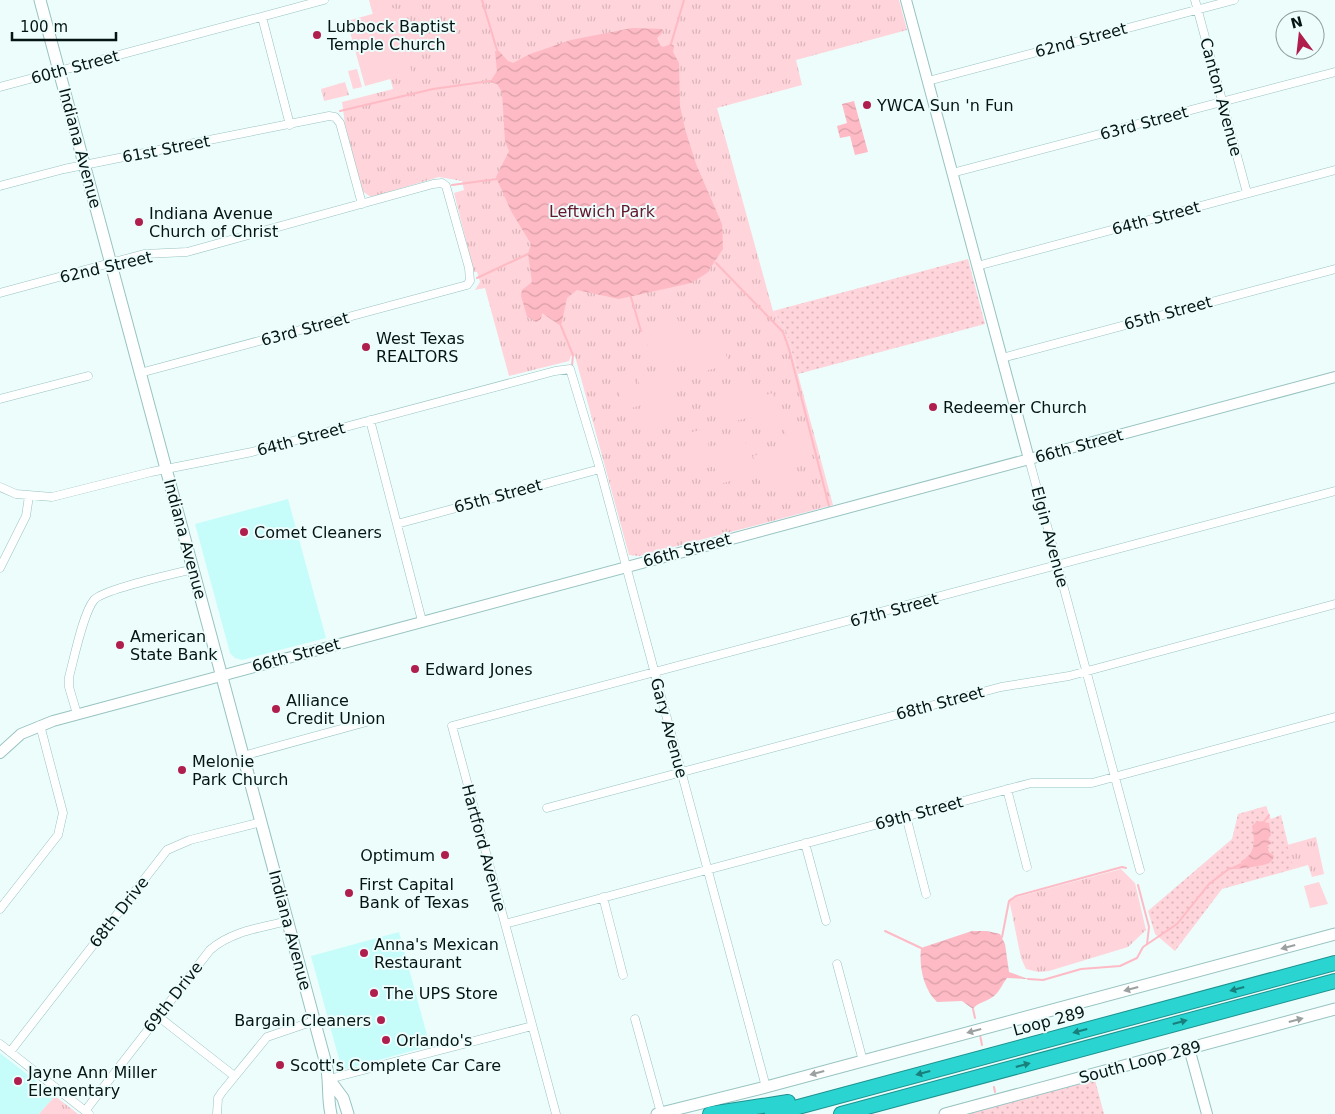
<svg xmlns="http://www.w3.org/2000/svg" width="1335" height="1114" font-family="'DejaVu Sans',sans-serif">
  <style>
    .built { fill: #c6fdfa }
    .grass { fill: url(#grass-dots) }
    .park { fill: url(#park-tufts) }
    .pitch { fill: #ffd4da }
    .water { fill: url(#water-waves) }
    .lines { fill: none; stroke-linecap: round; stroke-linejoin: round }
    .stream { stroke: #febac5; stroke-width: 2 }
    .minor-casing { stroke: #98c3c1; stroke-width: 9 }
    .tertiary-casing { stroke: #98c3c1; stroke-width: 12 }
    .secondary-casing { stroke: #98c3c1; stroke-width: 13 }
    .motorway-casing { stroke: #1d928f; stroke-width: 16 }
    .minor { stroke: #fff; stroke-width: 8 }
    .tertiary { stroke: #fff; stroke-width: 10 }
    .secondary { stroke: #fff; stroke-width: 11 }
    .motorway { stroke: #2ad5d1; stroke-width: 14 }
    .oneway { fill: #9ba1a1 }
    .oneway2 { fill: #197f7c }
    .poi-dot { fill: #af1e4d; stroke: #ecfdfc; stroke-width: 2 }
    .labels { text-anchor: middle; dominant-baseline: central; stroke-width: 4; stroke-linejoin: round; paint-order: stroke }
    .poi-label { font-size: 16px; fill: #051514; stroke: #ecfdfc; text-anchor: start }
    .street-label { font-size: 16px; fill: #051514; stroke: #ecfdfc }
    .park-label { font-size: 16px; fill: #63162c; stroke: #ecfdfc }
  </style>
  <defs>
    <pattern id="grass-dots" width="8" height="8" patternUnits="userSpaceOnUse" patternTransform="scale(1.25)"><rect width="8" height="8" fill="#ffd4da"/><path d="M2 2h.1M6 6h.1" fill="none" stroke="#d9b5ba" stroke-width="1.8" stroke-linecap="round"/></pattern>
    <pattern id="park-tufts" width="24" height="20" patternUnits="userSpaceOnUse" patternTransform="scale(1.25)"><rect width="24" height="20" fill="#ffd4da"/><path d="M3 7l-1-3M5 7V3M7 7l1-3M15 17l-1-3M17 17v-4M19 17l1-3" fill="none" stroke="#d9b5ba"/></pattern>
    <pattern id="water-waves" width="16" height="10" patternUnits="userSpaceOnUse" patternTransform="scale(1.25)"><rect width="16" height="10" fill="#febac5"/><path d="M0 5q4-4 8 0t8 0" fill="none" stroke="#d89fa8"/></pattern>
  </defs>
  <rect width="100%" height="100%" fill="#ecfdfc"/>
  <path class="built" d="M 288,499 L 326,638 L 242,660 L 235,658 L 230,653 L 195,524 Z
    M 399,932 L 430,1046 L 342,1070 L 311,956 Z
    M 0,1053 L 55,1096 L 39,1114 L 0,1114 Z"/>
  <path class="grass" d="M 968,259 L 985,324 L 798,374 L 786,330 L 773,311 Z
    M 1266,806 L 1271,819 L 1281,815 L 1294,869 L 1222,889 L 1175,951 L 1155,934 L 1148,911 L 1232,839 L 1238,814 Z
    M 1095,1080 L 1104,1114 L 969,1114 Z"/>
  <path class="park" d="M 369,0 L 899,0 L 907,30 L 796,60 L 802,85 L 717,108 L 773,311 L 786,330 L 833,505 L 639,556 L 629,555 L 575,356 L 571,356 L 569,361 L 509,376 L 485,288 L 475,290 L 480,282 L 477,272 L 474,272 L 454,193 L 464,190 L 462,181 L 439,177 L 371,197 L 362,191 L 345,124 L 342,102 L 393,89 Z
    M 345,82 L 349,95 L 324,101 L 321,89 Z
    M 1316,837 L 1324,874 L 1312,877 L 1308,865 L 1294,869 L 1287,845 Z
    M 1121,869 L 1135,883 L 1146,930 L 1128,947 L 1049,971 L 1038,972 L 1026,969 L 1021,958 L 1009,899 Z
    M 55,1096 L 78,1114 L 39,1114 Z"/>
  <path class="pitch" d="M 394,8 L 412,73 L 365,86 L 347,21 Z
    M 357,69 L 362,87 L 353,89 L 348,71 Z
    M 678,319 L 683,338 L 719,328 L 729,365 L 693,374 L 688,356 L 653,365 L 643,329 Z
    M 632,369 L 637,388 L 640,387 L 638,378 L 668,370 L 670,379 L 672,378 L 682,415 L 647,425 L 642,405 L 624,410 L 614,374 Z
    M 750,379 L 755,398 L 773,393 L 783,429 L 765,434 L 759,415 L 724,424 L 715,388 Z
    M 803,422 L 813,459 L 795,464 L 799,482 L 763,492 L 753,456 L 789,446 L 784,427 Z
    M 704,429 L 709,447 L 744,438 L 754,475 L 719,484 L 714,466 L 695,471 L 685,434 Z
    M 1319,882 L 1328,904 L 1310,908 L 1304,886 Z"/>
  <path class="water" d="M 632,28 L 662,29 L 663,32 L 657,38 L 660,45 L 663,47 L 671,44 L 674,46 L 673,52 L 679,63 L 680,106 L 685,129 L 696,164 L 722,224 L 723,249 L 707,273 L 691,283 L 619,299 L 577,290 L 567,298 L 561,326 L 542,313 L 541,319 L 536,322 L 527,316 L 521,296 L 522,290 L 532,282 L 528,254 L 531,244 L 511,211 L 496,177 L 509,151 L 505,141 L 502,92 L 497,84 L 490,82 L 497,71 L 495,51 L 499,51 L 508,61 L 513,63 L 530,54 L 571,40 Z
    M 854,101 L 868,152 L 855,155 L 850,136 L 840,138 L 837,126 L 847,123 L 842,104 Z
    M 1257,821 L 1269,823 L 1271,835 L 1268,839 L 1272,843 L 1267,846 L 1269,852 L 1274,856 C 1273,859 1272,861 1269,863 C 1266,866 1232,870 1228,869 L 1241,863 L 1241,861 C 1256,854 1255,841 1252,826 Z
    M 972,931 L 987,931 L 1000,934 L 1005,944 L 1009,972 L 1028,979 L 1007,978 C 1002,984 999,994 991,998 C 984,1003 978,1002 973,1009 L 962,1001 L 937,1002 C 923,989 919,966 921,948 Z"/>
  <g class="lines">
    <path class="stream" d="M 482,0 L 497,50
      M 671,44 L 684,0
      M 340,111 L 433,89 L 490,81
      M 452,185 L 497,179
      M 716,263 L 783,332 L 789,349 L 829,506
      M 477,278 L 528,254
      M 631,297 L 641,331
      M 561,326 L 573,355 L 572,366
      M 1263,823 L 1269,815
      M 1138,885 L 1149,927 L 1147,944
      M 885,931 L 921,948
      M 1002,937 L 1009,901 L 1016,896 L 1122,867 L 1126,868
      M 1028,979 L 1043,980 L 1081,969 L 1120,966 L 1137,958 L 1143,947 L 1177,924 L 1209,884 L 1230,868
      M 973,1009 L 975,1018
      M 980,1035 L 982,1045
      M 994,1087 L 995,1092"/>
    <defs>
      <path id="minor" d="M 1195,0 L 1247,193
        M 262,17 L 290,125
        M 928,81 L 1234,0
        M 0,87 L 324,0
        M 952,173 L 1335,72
        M 0,186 L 64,169 L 329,116 L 335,117 L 340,123 L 362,204
        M 977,266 L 1335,170
        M 0,293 L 144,254 L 187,252 L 433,184 L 442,183 L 446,186 L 469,268 L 470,281 L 467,285 L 140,373
        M 1002,358 L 1335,269
        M 0,399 L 88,376
        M 370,420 L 422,621
        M 1029,459 L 1140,870
        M 0,487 L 16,494 L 52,497 L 151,472 L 252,452 L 555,371 L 570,369 L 600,469 L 766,1087
        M 397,524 L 600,469
        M 0,568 L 26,516 L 29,496
        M 77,714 L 69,687 L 69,677 C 74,659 83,613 94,600 C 103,589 175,574 193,569
        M 243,756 L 370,721
        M 1007,789 L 1027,867
        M 547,808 L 1001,687 L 1069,676 L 1335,604
        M 906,816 L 926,894
        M 805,843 L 826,921
        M 603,897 L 623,975
        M 0,909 L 58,835 L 63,813 L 40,725
        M 505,924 L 1031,783 L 1092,783 L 1335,717
        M 837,964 L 863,1061
        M 159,1017 L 233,1075
        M 635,1019 L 661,1113
        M 0,1044 L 89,1114
        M 10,1052 L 167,850 L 190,840 L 261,822
        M 329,1079 L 532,1026
        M 85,1111 L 210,950 C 232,931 260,928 287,921
        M 217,1114 L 218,1098 L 222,1092 L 267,1037 L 314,1021
        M 556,1114 L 452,726 L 1335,491"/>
      <path id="tertiary" d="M 906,0 L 1029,459
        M 0,753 L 21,734 L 53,721 L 1335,377
        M 1189,1048 L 1207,1114"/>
      <path id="secondary" d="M 40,0 L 326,1064 C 330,1081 327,1097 331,1114
        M 329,1079 L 343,1098 L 348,1114
        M 657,1114 L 766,1087 L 1335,934
        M 945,1114 L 1335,1009"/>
      <path id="motorway" d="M 710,1114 L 788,1102
        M 772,1114 L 1335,963
        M 841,1114 L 1335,981"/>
    </defs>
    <use href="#minor" class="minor-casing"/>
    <use href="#tertiary" class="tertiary-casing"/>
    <use href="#secondary" class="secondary-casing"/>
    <use href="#motorway" class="motorway-casing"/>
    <use href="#minor" class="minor"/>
    <use href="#tertiary" class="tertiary"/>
    <use href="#secondary" class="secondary"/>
    <use href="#motorway" class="motorway"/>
  </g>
  <defs><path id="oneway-solid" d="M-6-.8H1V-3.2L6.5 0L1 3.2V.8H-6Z" transform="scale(1.25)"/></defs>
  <g class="oneway">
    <use href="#oneway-solid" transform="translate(1288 947) rotate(165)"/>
    <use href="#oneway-solid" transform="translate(1131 989) rotate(165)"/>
    <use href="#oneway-solid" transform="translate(1296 1020) rotate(-15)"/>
    <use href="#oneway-solid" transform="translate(974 1031) rotate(165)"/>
    <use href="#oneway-solid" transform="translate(817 1073) rotate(165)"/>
  </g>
  <g class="oneway2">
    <use href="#oneway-solid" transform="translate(1237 989) rotate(165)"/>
    <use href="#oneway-solid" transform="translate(1180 1022) rotate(-15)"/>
    <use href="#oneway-solid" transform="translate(1080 1031) rotate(165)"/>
    <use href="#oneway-solid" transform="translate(1023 1065) rotate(-15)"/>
    <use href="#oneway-solid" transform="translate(923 1073) rotate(165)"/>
  </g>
  <g class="poi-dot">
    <circle cx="317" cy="35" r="5"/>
    <circle cx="867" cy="105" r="5"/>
    <circle cx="139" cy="222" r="5"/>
    <circle cx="366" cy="347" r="5"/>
    <circle cx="933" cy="407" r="5"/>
    <circle cx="244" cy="532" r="5"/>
    <circle cx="120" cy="645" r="5"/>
    <circle cx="415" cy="669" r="5"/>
    <circle cx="276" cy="709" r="5"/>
    <circle cx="182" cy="770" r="5"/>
    <circle cx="445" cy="855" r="5"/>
    <circle cx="349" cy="893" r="5"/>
    <circle cx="364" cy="953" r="5"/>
    <circle cx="374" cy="993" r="5"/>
    <circle cx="381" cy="1020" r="5"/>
    <circle cx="386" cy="1040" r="5"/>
    <circle cx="280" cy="1065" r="5"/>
    <circle cx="18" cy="1081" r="5"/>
  </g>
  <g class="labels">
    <g class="poi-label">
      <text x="327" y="26">Lubbock Baptist<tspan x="327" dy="18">Temple Church</tspan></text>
      <text x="877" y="105">YWCA Sun 'n Fun</text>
      <text x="149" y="213">Indiana Avenue<tspan x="149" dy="18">Church of Christ</tspan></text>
      <text x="376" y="338">West Texas<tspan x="376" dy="18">REALTORS</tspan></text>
      <text x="943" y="407">Redeemer Church</text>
      <text x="254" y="532">Comet Cleaners</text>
      <text x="130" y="636">American<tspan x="130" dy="18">State Bank</tspan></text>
      <text x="425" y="669">Edward Jones</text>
      <text x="286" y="700">Alliance<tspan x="286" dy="18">Credit Union</tspan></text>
      <text x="192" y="761">Melonie<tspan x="192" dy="18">Park Church</tspan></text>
      <text x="435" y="855" text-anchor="end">Optimum</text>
      <text x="359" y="884">First Capital<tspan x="359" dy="18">Bank of Texas</tspan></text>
      <text x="374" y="944">Anna's Mexican<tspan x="374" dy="18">Restaurant</tspan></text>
      <text x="384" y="993">The UPS Store</text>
      <text x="371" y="1020" text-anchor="end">Bargain Cleaners</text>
      <text x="396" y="1040">Orlando's</text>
      <text x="290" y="1065">Scott's Complete Car Care</text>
      <text x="28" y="1072">Jayne Ann Miller<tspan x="28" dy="18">Elementary</tspan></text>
    </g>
    <g class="street-label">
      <text transform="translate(1081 40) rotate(-15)">62nd Street</text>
      <text transform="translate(75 67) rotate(-15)">60th Street</text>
      <text transform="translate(1221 97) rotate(75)">Canton Avenue</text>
      <text transform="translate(1144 123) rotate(-15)">63rd Street</text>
      <text transform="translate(80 148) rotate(75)">Indiana Avenue</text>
      <text transform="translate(166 149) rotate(-11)">61st Street</text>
      <text transform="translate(1156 218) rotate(-15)">64th Street</text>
      <text transform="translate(106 267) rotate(-13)">62nd Street</text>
      <text transform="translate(1168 313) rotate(-15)">65th Street</text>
      <text transform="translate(305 329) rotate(-15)">63rd Street</text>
      <text transform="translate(301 439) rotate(-15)">64th Street</text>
      <text transform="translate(1079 446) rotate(-15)">66th Street</text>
      <text transform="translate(498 496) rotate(-15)">65th Street</text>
      <text transform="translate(1050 537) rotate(75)">Elgin Avenue</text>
      <text transform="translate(185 539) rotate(75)">Indiana Avenue</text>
      <text transform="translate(687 550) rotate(-15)">66th Street</text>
      <text transform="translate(894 610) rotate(-15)">67th Street</text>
      <text transform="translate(296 655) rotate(-15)">66th Street</text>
      <text transform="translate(940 703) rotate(-15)">68th Street</text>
      <text transform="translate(669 728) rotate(75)">Gary Avenue</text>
      <text transform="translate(919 813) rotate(-15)">69th Street</text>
      <text transform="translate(484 848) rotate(75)">Hartford Avenue</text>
      <text transform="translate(119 912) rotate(-52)">68th Drive</text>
      <text transform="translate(290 930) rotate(75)">Indiana Avenue</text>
      <text transform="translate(173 997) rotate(-52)">69th Drive</text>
      <text transform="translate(1049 1021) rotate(-15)">Loop 289</text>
      <text transform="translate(1140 1062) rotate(-15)">South Loop 289</text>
    </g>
    <g class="park-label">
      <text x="602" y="211">Leftwich Park</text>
    </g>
  </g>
  <g transform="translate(1300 35) rotate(345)"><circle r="24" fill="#ecfdfc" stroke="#90a09f"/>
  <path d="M0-4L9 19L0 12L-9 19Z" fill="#af1e4d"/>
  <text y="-8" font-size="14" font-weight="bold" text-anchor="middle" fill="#051514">N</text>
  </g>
  <path d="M12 32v8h104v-8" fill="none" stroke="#051514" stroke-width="2.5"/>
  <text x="20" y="32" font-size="15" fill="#051514" stroke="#ecfdfc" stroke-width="4" paint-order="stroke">100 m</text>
</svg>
